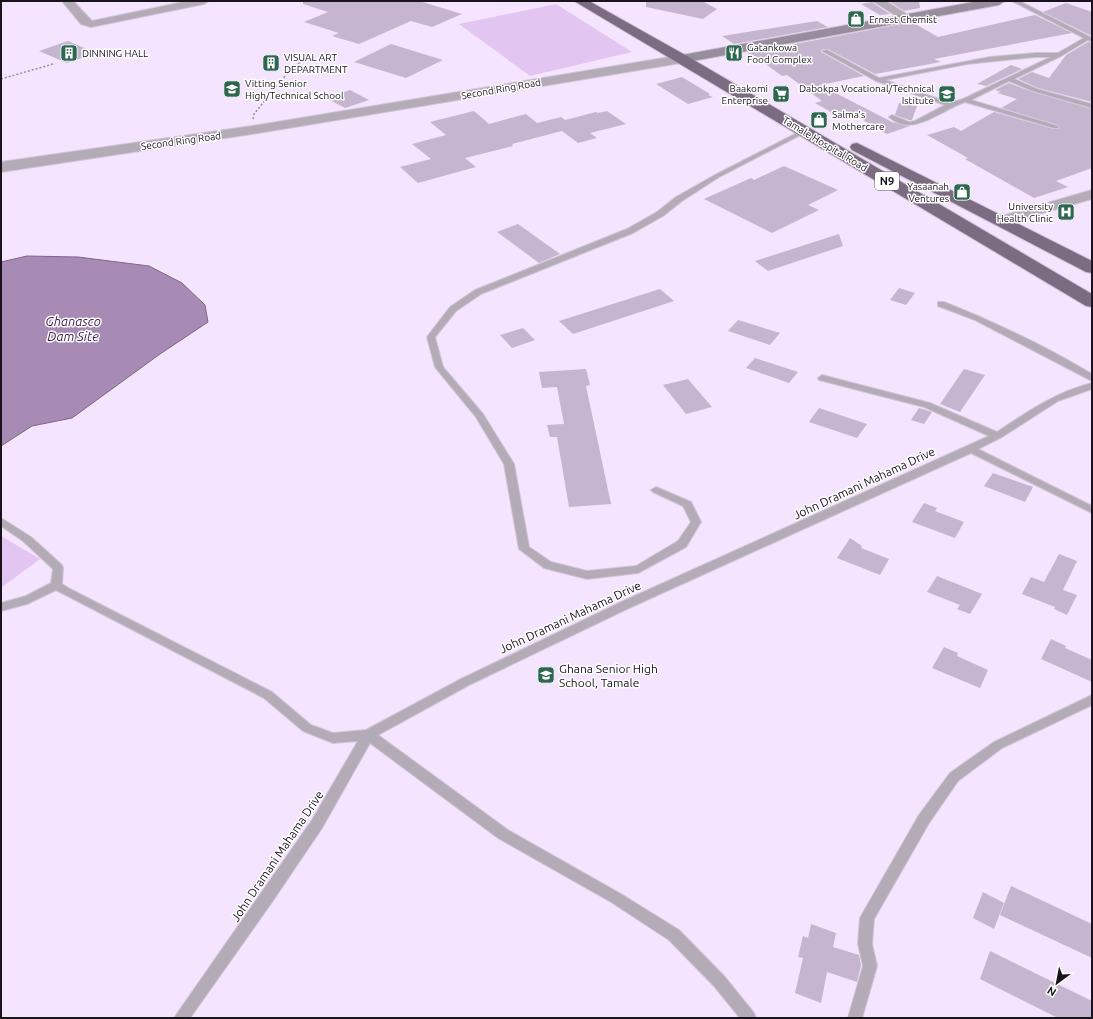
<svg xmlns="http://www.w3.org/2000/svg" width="1093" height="1019" font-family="Ubuntu,sans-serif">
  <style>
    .green { fill: #e2c5f0 }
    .water { fill: #a78bb4; stroke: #7c6786 }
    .building { fill: #c6b5cf }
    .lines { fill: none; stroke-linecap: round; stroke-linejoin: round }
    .service-casing { stroke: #d2c3da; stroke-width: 2 }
    .minor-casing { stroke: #d2c3da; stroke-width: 2 }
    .tertiary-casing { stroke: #d2c3da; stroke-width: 2 }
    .secondary-casing { stroke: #d2c3da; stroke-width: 2 }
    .trunk-casing { stroke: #d2c3da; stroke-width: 2 }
    .path { stroke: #968a9c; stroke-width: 1.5; stroke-dasharray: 2 2; stroke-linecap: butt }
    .service { fill: #b3acb7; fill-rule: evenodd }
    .minor { fill: #b3acb7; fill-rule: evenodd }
    .tertiary { fill: #b3acb7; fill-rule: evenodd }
    .secondary { fill: #978d9d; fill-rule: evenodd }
    .trunk { fill: #7c6c82; fill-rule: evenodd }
    .labels { text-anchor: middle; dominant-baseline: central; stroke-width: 3; stroke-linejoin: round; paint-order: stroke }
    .far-poi-label { font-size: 10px; fill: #19131c; stroke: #fff; text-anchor: start }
    .far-street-label { font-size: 10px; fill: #19131c; stroke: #fff }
    .shield { fill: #fff; stroke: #5e5a60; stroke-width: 1 }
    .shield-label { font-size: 11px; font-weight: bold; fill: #19131c }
    .street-label { font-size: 12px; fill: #19131c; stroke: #fff }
    .poi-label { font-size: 12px; fill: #19131c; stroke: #fff; text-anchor: start }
    .water-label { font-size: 13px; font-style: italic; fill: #3d184c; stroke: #fff }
  </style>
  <rect width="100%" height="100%" fill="#f5e4fe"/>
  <path class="green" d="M 556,4 L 632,52 L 530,76 L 459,24 Z
    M 1,536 L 40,559 L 1,588 Z"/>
  <path class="water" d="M 27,256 L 78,257 L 149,266 L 182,283 L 205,305 L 208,322 L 160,354 L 72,418 L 32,426 L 1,446 L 1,262 Z"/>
  <path class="building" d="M 303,1 L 419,1 L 462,14 L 432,27 L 411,21 L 359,44 L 332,36 L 339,33 L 304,22 L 328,12 L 303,4 Z
    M 646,1 L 702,1 L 717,9 L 703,19 L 646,7 Z
    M 889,1 L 919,1 L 920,8 L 904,11 Z
    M 872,2 L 890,14 L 880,15 L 861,4 Z
    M 1066,3 L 1092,12 L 1092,36 L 1043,12 Z
    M 1035,15 L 1072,33 L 934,59 L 941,62 L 875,74 L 828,49 L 821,50 L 821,52 L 864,76 L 820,85 L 892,122 L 910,126 L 887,134 L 849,112 L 838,116 L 815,103 L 822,101 L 787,75 L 782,76 L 753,55 L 747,53 L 912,22 L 938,37 Z
    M 817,21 L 828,27 L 734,44 L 722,36 Z
    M 68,41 L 96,53 L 67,63 L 39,51 Z
    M 1088,42 L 1092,43 L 1092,102 L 1038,88 L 1018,79 L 1032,72 L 1049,78 L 1066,55 Z
    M 391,44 L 443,60 L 406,78 L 354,62 Z
    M 1011,65 L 1022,69 L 986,86 L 977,84 Z
    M 682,77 L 710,94 L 708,95 L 713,97 L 688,104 L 656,84 Z
    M 1009,83 L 1033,92 L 1092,109 L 1092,168 L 1056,181 L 1068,187 L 1034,198 L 965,159 L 968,158 L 927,135 L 954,127 L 961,131 L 994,112 L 1054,129 L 1059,129 L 1058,125 L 1001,108 L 1017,99 L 997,93 L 1001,92 L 995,90 Z
    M 350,90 L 369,100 L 345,108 L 326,98 Z
    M 899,103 L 917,106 L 912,120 L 909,120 L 895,115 Z
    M 474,111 L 489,124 L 526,114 L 537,123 L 561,117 L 565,120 L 596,112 L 598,113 L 607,111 L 626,124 L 590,133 L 597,138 L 578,143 L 562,131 L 512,144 L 513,146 L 465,158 L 476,167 L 418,183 L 400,167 L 431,159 L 412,144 L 446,135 L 430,122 Z
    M 784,166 L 838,190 L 808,205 L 819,210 L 772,233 L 704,199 L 751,178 L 754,180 Z
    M 518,224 L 560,254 L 539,263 L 497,232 Z
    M 839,234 L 843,246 L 768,271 L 755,261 Z
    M 899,288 L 915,293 L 906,305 L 890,300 Z
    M 660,289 L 674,301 L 573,334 L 559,321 Z
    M 738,320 L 751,324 L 780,333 L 770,345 L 728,331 Z
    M 523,328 L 535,340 L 512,348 L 500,335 Z
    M 755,358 L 798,372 L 789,383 L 746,368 Z
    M 586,369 L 590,385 L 586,386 L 611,504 L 569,507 L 557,437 L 550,437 L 547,425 L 564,424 L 557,387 L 542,388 L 539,372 Z
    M 964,369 L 985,375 L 960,412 L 940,404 Z
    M 688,379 L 712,407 L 686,414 L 663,385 Z
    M 819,408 L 867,424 L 857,438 L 809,422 Z
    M 919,408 L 932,412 L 924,424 L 911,420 Z
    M 993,473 L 1033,487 L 1025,502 L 984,486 Z
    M 924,503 L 937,508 L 935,511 L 964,522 L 955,538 L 912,522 Z
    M 850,538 L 862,546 L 861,548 L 889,559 L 880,575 L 837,558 Z
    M 1059,554 L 1077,561 L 1063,590 L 1077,595 L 1067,615 L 1054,609 L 1055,607 L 1022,594 L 1031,577 L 1044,582 Z
    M 937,576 L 982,594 L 970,614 L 957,609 L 960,605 L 927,592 Z
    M 1051,639 L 1066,646 L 1065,648 L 1092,660 L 1092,682 L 1041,659 Z
    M 944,647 L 958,653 L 957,656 L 988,670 L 980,688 L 932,668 Z
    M 1011,886 L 1092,924 L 1092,958 L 1000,915 Z
    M 983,892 L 1004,903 L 994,929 L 973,918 Z
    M 811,924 L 836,933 L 833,947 L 859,955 L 861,965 L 857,982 L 827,972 L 821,1003 L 795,993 L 803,958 L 798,957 L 803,936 L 808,938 Z
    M 990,951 L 1092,1001 L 1092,1018 L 1058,1018 L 980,979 Z"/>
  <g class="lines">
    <defs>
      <path id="service" d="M 1012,1 L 1019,1 L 1092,38 L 1092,42 L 1088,40 L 1061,56 L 1014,79 L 1037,89 L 1092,104 L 1092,108 L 1033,91 L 1009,81 L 971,100 L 1058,126 L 1058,128 L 1054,128 L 965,102 C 941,110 913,138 889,117 L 892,115 L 909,122 L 915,121 L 945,105 L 876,81 L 822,51 L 827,50 L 879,78 L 990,57 L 1035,53 L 1058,53 L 1084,38 ZM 1035,57 L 1051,57 L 963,99 L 950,103 L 885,80 L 967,64 Z
        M 801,131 L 806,132 L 719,177 L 682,201 L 663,216 L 633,233 L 481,294 L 456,311 L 435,337 L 443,367 L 483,414 L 514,464 L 529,547 L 551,562 L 587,571 L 636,566 L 678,541 L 691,522 L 683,506 L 653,492 L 651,490 L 656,487 L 691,502 L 701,522 L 686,547 L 638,573 L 587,579 L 544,568 L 519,549 L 504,464 L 476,417 L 435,367 L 427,337 L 450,307 L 475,290 L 627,229 L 657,212 L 676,197 L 715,175 Z
        M 938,302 L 944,302 C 995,322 1045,346 1092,374 L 1092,381 L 975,320 L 938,306 Z
        M 822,375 L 930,403 L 997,432 C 1027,412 1056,392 1092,383 L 1092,389 L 1058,401 L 1002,437 L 978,449 L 1092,506 L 1092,513 L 971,453 L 627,609 L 469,685 L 378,735 L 508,830 L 621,894 L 679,930 L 724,976 L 754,1013 L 756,1018 L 740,1018 L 714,986 L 669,940 L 611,902 L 498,838 L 370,743 L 322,828 L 272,902 L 190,1018 L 174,1018 L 312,820 L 358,741 L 333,743 L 303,731 L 264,698 L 56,590 L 27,604 L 1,611 L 1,603 L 26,596 L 51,583 L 53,569 L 23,541 L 1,526 L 1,518 L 31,537 L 62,565 L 63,568 L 62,584 L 70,589 L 272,692 L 311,725 L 333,733 L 366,730 L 461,679 L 619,603 L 989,436 L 924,407 L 819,380 L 818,378 Z
        M 1092,695 L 1092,705 L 1002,748 L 958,781 L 929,823 L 874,919 L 872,944 L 877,966 L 862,1018 L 848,1018 L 863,966 L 858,944 L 860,918 L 919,815 L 950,773 L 994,742 Z"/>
      <path id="minor" d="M 62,1 L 73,1 L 92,21 L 188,1 L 209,1 L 204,4 L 91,27 L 81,24 Z
        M 873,1 L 886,1 L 911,17 L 905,20 L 901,19 Z
        M 1092,190 L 1092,199 L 1000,225 L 995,224 L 993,221 L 995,218 Z"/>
      <path id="tertiary" d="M 682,55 L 689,59 L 687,62 L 252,134 L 1,172 L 1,162 L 252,126 Z"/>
      <path id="secondary" d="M 979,1 L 1005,1 L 999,5 L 682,63 L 675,59 L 682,55 Z"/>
      <path id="trunk" d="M 574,1 L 589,1 L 687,56 L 1092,294 L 1092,307 L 1086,306 Z
        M 857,143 L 1092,261 L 1092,273 L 1086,272 L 852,150 L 850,147 L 852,144 Z"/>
    </defs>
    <use href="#service" class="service-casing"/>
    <use href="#minor" class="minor-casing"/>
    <use href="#tertiary" class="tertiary-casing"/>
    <use href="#secondary" class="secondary-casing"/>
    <use href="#trunk" class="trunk-casing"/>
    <path class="path" d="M 1,79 L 53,64
      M 253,119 L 254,114 L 290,70 L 306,58"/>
    <use href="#service" class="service"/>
    <use href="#minor" class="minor"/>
    <use href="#tertiary" class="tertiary"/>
    <use href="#secondary" class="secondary"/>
    <use href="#trunk" class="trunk"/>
  </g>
  <defs>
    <symbol id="shop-square" viewBox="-11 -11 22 22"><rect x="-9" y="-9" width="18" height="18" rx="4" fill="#2d6750" stroke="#fff"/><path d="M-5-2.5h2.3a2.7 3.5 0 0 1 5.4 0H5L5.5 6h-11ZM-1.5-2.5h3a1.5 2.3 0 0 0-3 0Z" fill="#fff"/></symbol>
    <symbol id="building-square" viewBox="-11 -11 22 22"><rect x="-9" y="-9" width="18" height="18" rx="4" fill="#2d6750" stroke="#fff"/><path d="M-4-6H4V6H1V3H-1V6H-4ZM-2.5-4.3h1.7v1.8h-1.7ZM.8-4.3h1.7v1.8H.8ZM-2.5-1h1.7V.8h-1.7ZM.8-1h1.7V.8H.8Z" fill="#fff"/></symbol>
    <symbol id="restaurant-square" viewBox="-11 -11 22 22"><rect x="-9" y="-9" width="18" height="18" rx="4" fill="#2d6750" stroke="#fff"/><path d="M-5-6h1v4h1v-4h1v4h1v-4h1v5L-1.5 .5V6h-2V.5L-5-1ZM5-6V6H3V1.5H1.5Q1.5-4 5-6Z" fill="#fff"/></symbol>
    <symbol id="school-square" viewBox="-11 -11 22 22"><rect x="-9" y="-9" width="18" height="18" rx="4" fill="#2d6750" stroke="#fff"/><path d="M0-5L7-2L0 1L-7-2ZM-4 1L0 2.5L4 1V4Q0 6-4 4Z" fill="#fff"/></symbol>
    <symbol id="supermarket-square" viewBox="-11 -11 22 22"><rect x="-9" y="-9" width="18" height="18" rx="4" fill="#2d6750" stroke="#fff"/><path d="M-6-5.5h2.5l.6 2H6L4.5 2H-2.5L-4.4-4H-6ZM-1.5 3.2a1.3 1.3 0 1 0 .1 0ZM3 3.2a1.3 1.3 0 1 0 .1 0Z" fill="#fff"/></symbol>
    <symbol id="hospital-square" viewBox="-11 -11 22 22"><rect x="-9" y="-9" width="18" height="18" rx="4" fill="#2d6750" stroke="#fff"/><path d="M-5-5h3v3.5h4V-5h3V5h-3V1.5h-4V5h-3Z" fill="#fff"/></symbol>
  </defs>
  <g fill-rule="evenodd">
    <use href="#shop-square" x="846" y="9" width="20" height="20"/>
    <use href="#building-square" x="59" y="43" width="20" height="20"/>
    <use href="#restaurant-square" x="724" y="43" width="20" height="20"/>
    <use href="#building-square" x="261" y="53" width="20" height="20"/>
    <use href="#school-square" x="222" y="79" width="20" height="20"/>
    <use href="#supermarket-square" x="771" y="84" width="20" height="20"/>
    <use href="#school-square" x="937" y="84" width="20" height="20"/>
    <use href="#shop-square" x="809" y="110" width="20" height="20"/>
    <use href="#shop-square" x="952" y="182" width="20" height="20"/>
    <use href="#hospital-square" x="1056" y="202" width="20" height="20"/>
    <use href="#school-square" x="536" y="665" width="20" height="20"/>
  </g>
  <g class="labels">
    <g class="far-poi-label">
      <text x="869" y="19">Ernest Chemist</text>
      <text x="747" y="47">Gatankowa<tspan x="747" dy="12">Food Complex</tspan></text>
      <text x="82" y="53">DINNING HALL</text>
      <text x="284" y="57">VISUAL ART<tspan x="284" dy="12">DEPARTMENT</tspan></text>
      <text x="245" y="83">Vitting Senior<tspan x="245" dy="12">High/Technical School</tspan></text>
      <text x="768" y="88" text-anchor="end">Baakomi<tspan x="768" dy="12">Enterprise</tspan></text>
      <text x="934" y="88" text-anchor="end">Dabokpa Vocational/Technical<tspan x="934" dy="12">Istitute</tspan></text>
      <text x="832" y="114">Salma's<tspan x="832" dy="12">Mothercare</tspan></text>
      <text x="949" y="186" text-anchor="end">Yasaanah<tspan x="949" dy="12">Ventures</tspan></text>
      <text x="1053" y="206" text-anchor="end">University<tspan x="1053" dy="12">Health Clinic</tspan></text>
    </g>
    <g class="far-street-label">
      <text transform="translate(501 89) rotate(-10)">Second Ring Road</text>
      <text transform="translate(181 141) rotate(-8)">Second Ring Road</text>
      <text transform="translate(825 144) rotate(31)">Tamale Hospital Road</text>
    </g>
    <rect class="shield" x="875" y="172" width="24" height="18" rx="3"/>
    <g class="shield-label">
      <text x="887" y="181">N9</text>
    </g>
    <g class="street-label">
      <text transform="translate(864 483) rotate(-25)">John Dramani Mahama Drive</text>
      <text transform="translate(570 617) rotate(-25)">John Dramani Mahama Drive</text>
      <text transform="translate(277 856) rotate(-56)">John Dramani Mahama Drive</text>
    </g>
    <g class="poi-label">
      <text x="559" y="668">Ghana Senior High<tspan x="559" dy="14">School, Tamale</tspan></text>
    </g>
    <g class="water-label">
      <text x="73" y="321">Ghanasco<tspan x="73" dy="15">Dam Site</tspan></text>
    </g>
  </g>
  <rect width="1093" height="1019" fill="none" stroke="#19131c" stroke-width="4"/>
  <g transform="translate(1057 983) rotate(212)" stroke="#ffffff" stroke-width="3" paint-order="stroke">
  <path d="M0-3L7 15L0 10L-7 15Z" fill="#19131c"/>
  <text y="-6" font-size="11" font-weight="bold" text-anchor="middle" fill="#19131c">N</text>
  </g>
</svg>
